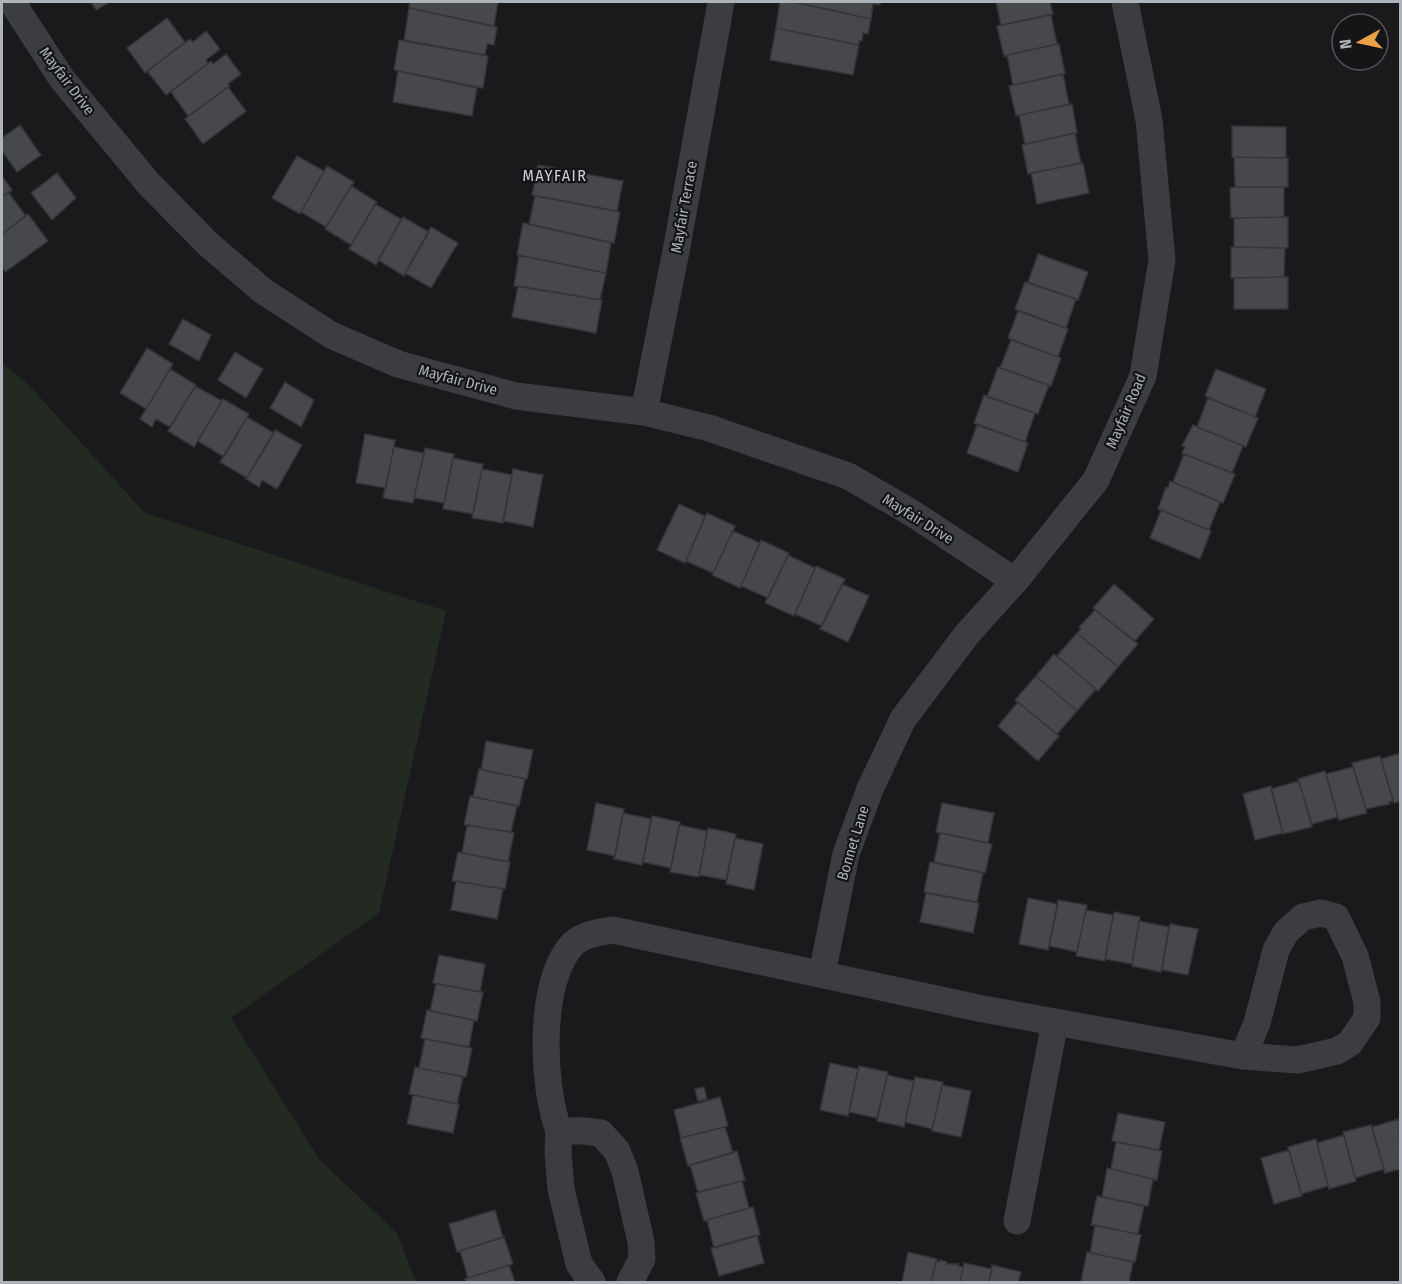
<svg xmlns="http://www.w3.org/2000/svg" width="1402" height="1284" font-family="'Fira Sans Condensed',sans-serif">
  <style>
    .green { fill: #222a22 }
    .building { fill: #47484c; stroke: #343538; stroke-width: 1.5 }
    .lines { fill: none; stroke-linecap: round; stroke-linejoin: round }
    .street { stroke: #3b3d41; stroke-width: 27 }
    .labels { text-anchor: middle; dominant-baseline: central; stroke-width: 4.5; stroke-linejoin: round; paint-order: stroke }
    .street-label { font-size: 15px; fill: #adb3bb; stroke: #151517 }
    .neighbourhood-label { font-size: 16px; letter-spacing: 1.5px; fill: #ced2d7; stroke: #151517 }
  </style>
  <rect width="100%" height="100%" fill="#1a1a1c"/>
  <path class="green" d="M 2,363 L 26,382 L 145,513 L 446,611 L 379,913 L 231,1018 L 319,1159 L 397,1233 L 416,1282 L 2,1282 Z"/>
  <path class="building" d="M 91,2 L 110,2 L 96,10 Z
    M 410,2 L 498,2 L 494,26 L 409,8 Z
    M 780,2 L 794,2 L 871,19 L 868,34 L 863,33 L 862,41 L 859,41 L 859,45 L 776,28 Z
    M 794,2 L 880,2 L 880,5 L 873,4 L 871,19 Z
    M 996,2 L 1050,2 L 1053,14 L 1001,25 Z
    M 409,8 L 497,27 L 494,45 L 487,44 L 485,55 L 404,40 Z
    M 1051,15 L 1057,44 L 1004,56 L 997,26 Z
    M 167,18 L 185,42 L 145,73 L 127,48 Z
    M 776,28 L 859,45 L 853,75 L 770,60 Z
    M 206,31 L 220,49 L 206,60 L 208,63 L 207,64 L 166,95 L 147,71 L 190,39 L 193,42 Z
    M 399,40 L 488,56 L 483,88 L 394,70 Z
    M 1059,44 L 1065,74 L 1013,85 L 1007,55 Z
    M 226,54 L 241,74 L 228,84 L 230,86 L 188,116 L 171,92 L 211,61 L 213,64 Z
    M 398,71 L 477,88 L 472,116 L 393,102 Z
    M 1063,74 L 1069,104 L 1016,116 L 1009,86 Z
    M 228,87 L 246,111 L 203,144 L 185,119 Z
    M 1072,104 L 1077,133 L 1025,144 L 1019,115 Z
    M 20,125 L 41,155 L 17,172 L 2,151 L 2,138 Z
    M 1232,126 L 1286,127 L 1286,158 L 1232,157 Z
    M 1075,133 L 1081,163 L 1028,174 L 1022,145 Z
    M 297,156 L 324,171 L 300,214 L 272,198 Z
    M 1234,157 L 1288,158 L 1288,187 L 1235,187 Z
    M 1083,163 L 1089,193 L 1037,204 L 1031,173 Z
    M 538,165 L 623,181 L 617,211 L 532,195 Z
    M 327,166 L 354,182 L 326,227 L 301,212 Z
    M 57,173 L 76,198 L 52,220 L 31,193 Z
    M 2,176 L 12,190 L 2,197 Z
    M 351,186 L 377,202 L 351,245 L 325,229 Z
    M 1235,187 L 1284,187 L 1284,217 L 1231,218 L 1230,188 Z
    M 8,192 L 26,216 L 2,234 L 2,197 Z
    M 535,196 L 620,212 L 614,243 L 529,224 Z
    M 375,204 L 401,219 L 376,265 L 349,249 Z
    M 28,214 L 48,241 L 5,272 L 2,266 L 2,234 Z
    M 403,217 L 429,232 L 404,276 L 378,260 Z
    M 1284,217 L 1288,217 L 1288,248 L 1234,247 L 1234,218 Z
    M 523,223 L 611,243 L 606,273 L 517,255 Z
    M 431,227 L 458,243 L 431,288 L 405,273 Z
    M 1231,247 L 1285,248 L 1284,277 L 1231,278 Z
    M 1038,254 L 1088,272 L 1078,300 L 1028,282 Z
    M 519,255 L 606,273 L 600,300 L 514,286 Z
    M 1284,277 L 1288,277 L 1288,309 L 1234,309 L 1234,278 Z
    M 1025,282 L 1076,299 L 1066,328 L 1015,309 Z
    M 518,286 L 602,300 L 596,333 L 512,317 Z
    M 1018,311 L 1068,329 L 1058,357 L 1008,338 Z
    M 183,319 L 211,335 L 199,361 L 169,344 Z
    M 1011,340 L 1061,358 L 1051,386 L 1000,368 Z
    M 147,348 L 173,364 L 146,409 L 120,393 Z
    M 235,352 L 263,369 L 246,398 L 218,380 Z
    M 998,367 L 1049,385 L 1038,414 L 987,397 Z
    M 170,369 L 196,385 L 170,427 L 156,419 L 152,427 L 140,419 Z
    M 1216,369 L 1266,389 L 1255,417 L 1205,396 Z
    M 285,382 L 314,400 L 301,427 L 270,408 Z
    M 195,386 L 222,401 L 194,447 L 168,431 Z
    M 984,395 L 1035,413 L 1025,442 L 974,423 Z
    M 1208,398 L 1258,418 L 1246,447 L 1197,427 Z
    M 223,399 L 249,414 L 224,457 L 198,441 Z
    M 247,417 L 274,433 L 247,478 L 220,462 Z
    M 977,425 L 1028,443 L 1018,472 L 967,453 Z
    M 1193,425 L 1243,446 L 1232,473 L 1182,453 L 1185,447 L 1182,446 Z
    M 275,430 L 302,445 L 277,489 L 262,480 L 259,487 L 246,479 Z
    M 365,434 L 395,440 L 386,488 L 356,483 Z
    M 394,447 L 424,453 L 413,503 L 383,498 Z
    M 425,448 L 454,454 L 444,503 L 414,498 Z
    M 1184,454 L 1235,474 L 1223,503 L 1173,482 Z
    M 453,458 L 483,464 L 473,514 L 443,509 Z
    M 482,469 L 512,475 L 503,523 L 472,518 Z
    M 513,469 L 543,475 L 533,527 L 503,521 Z
    M 1170,481 L 1220,502 L 1209,530 L 1158,509 L 1166,487 L 1168,488 Z
    M 679,504 L 705,516 L 685,563 L 657,550 Z
    M 1161,510 L 1211,531 L 1200,559 L 1150,538 Z
    M 707,513 L 735,526 L 713,573 L 686,561 Z
    M 733,531 L 760,543 L 740,588 L 712,575 Z
    M 761,540 L 789,553 L 768,598 L 741,586 Z
    M 788,555 L 815,568 L 794,616 L 765,603 Z
    M 816,566 L 845,579 L 822,626 L 795,614 Z
    M 842,584 L 869,596 L 848,642 L 820,629 Z
    M 1114,584 L 1154,619 L 1135,641 L 1093,608 Z
    M 1095,610 L 1138,644 L 1118,667 L 1077,633 L 1081,629 L 1079,627 Z
    M 1077,633 L 1118,667 L 1098,691 L 1057,656 Z
    M 1054,654 L 1096,689 L 1077,711 L 1036,676 Z
    M 1036,676 L 1077,711 L 1057,734 L 1015,700 Z
    M 1018,702 L 1059,736 L 1038,761 L 998,726 Z
    M 486,741 L 533,750 L 527,779 L 481,770 Z
    M 1400,753 L 1400,801 L 1394,803 L 1381,759 Z
    M 1380,756 L 1393,801 L 1389,802 L 1390,804 L 1366,809 L 1352,763 Z
    M 1353,767 L 1367,813 L 1339,820 L 1326,774 Z
    M 479,769 L 525,779 L 519,806 L 473,797 Z
    M 1325,771 L 1338,817 L 1312,824 L 1298,779 Z
    M 1299,781 L 1312,827 L 1283,834 L 1271,789 Z
    M 1271,786 L 1283,833 L 1255,840 L 1243,794 Z
    M 470,796 L 517,806 L 511,832 L 464,825 Z
    M 596,803 L 624,809 L 615,856 L 587,850 Z
    M 942,803 L 994,813 L 988,843 L 936,832 Z
    M 623,813 L 651,819 L 642,865 L 614,859 Z
    M 652,816 L 680,822 L 671,868 L 643,862 Z
    M 467,825 L 514,833 L 508,862 L 462,853 Z
    M 679,825 L 707,831 L 699,877 L 670,872 Z
    M 708,828 L 736,834 L 726,880 L 699,875 Z
    M 940,833 L 992,844 L 985,873 L 934,862 Z
    M 735,838 L 763,844 L 754,890 L 726,884 Z
    M 458,852 L 510,862 L 505,889 L 452,881 Z
    M 930,862 L 983,873 L 977,902 L 924,892 Z
    M 456,881 L 503,889 L 497,919 L 451,910 Z
    M 926,893 L 979,903 L 973,933 L 920,922 Z
    M 1028,898 L 1058,904 L 1048,950 L 1019,944 Z
    M 1058,900 L 1087,905 L 1077,952 L 1049,946 Z
    M 1086,910 L 1113,915 L 1105,961 L 1076,956 Z
    M 1114,912 L 1140,917 L 1132,964 L 1105,959 Z
    M 1139,921 L 1169,927 L 1161,972 L 1132,966 Z
    M 1170,924 L 1198,929 L 1188,975 L 1162,970 Z
    M 439,955 L 485,964 L 480,992 L 433,983 Z
    M 436,984 L 483,992 L 477,1021 L 430,1011 Z
    M 427,1010 L 474,1020 L 469,1047 L 421,1038 Z
    M 425,1039 L 472,1048 L 466,1077 L 419,1068 Z
    M 830,1063 L 858,1069 L 848,1116 L 820,1110 Z
    M 859,1066 L 888,1072 L 877,1118 L 849,1112 Z
    M 415,1067 L 463,1077 L 457,1104 L 409,1094 Z
    M 887,1075 L 914,1081 L 904,1127 L 877,1121 Z
    M 915,1077 L 943,1082 L 932,1129 L 905,1122 Z
    M 942,1085 L 971,1091 L 961,1137 L 932,1131 Z
    M 704,1087 L 707,1099 L 698,1101 L 695,1089 Z
    M 413,1095 L 459,1104 L 453,1133 L 407,1124 Z
    M 720,1097 L 728,1126 L 681,1138 L 674,1110 Z
    M 1118,1113 L 1165,1122 L 1159,1150 L 1112,1141 Z
    M 1399,1119 L 1400,1169 L 1385,1173 L 1372,1127 Z
    M 1371,1125 L 1384,1169 L 1355,1178 L 1343,1132 Z
    M 725,1127 L 733,1153 L 688,1166 L 680,1138 Z
    M 1344,1135 L 1356,1181 L 1329,1189 L 1317,1143 Z
    M 1316,1139 L 1328,1186 L 1301,1194 L 1288,1147 Z
    M 1116,1142 L 1162,1151 L 1157,1180 L 1111,1169 Z
    M 1289,1150 L 1302,1196 L 1274,1204 L 1261,1158 Z
    M 737,1151 L 745,1180 L 698,1192 L 690,1165 Z
    M 1107,1168 L 1153,1179 L 1148,1206 L 1102,1197 Z
    M 742,1181 L 749,1208 L 704,1221 L 696,1193 Z
    M 1097,1196 L 1144,1206 L 1138,1234 L 1091,1225 Z
    M 753,1207 L 760,1235 L 714,1248 L 707,1220 Z
    M 495,1210 L 503,1237 L 457,1252 L 449,1224 Z
    M 1095,1225 L 1141,1235 L 1135,1262 L 1090,1253 Z
    M 757,1235 L 764,1263 L 719,1276 L 711,1248 Z
    M 504,1237 L 513,1264 L 468,1278 L 460,1251 Z
    M 908,1252 L 937,1259 L 931,1282 L 902,1282 Z
    M 1087,1252 L 1133,1262 L 1129,1282 L 1090,1282 L 1081,1281 Z
    M 940,1260 L 947,1262 L 947,1264 L 959,1264 L 958,1266 L 963,1267 L 960,1282 L 931,1282 L 936,1261 L 939,1262 Z
    M 964,1263 L 992,1269 L 989,1282 L 960,1282 Z
    M 509,1265 L 515,1282 L 466,1282 L 465,1279 Z
    M 992,1265 L 1021,1272 L 1018,1282 L 989,1282 Z"/>
  <g class="lines">
    <path class="street" d="M 12,2 L 62,79 L 149,184 L 208,244 L 263,291 L 331,335 L 398,364 L 516,396 L 644,412 L 709,428 L 848,476 L 912,513 L 1015,581
      M 644,412 L 677,246 L 721,2
      M 1321,913 L 1336,917 L 1355,956 L 1367,1002 L 1367,1018 L 1350,1043 L 1337,1051 L 1297,1060 L 1243,1056 L 1257,1023 L 1276,950 L 1286,932 L 1303,917 Z
      M 822,974 L 846,854 L 870,789 L 903,719 L 968,633 L 1015,581 L 1096,480 L 1143,376 L 1162,260 L 1149,120 L 1125,2
      M 559,1131 C 542,1087 537,979 574,943 C 584,934 600,932 613,930 L 983,1009 L 1243,1056
      M 1017,1221 L 1055,1022
      M 592,1282 L 579,1264 L 561,1189 L 558,1152 L 559,1131 L 584,1131 L 601,1133 L 617,1151 L 625,1171 L 641,1242 L 642,1259 L 630,1282"/>
  </g>
  <g class="labels">
    <g class="street-label">
      <text transform="translate(67 81) rotate(53)">Mayfair Drive</text>
      <text transform="translate(684 207) rotate(-80)">Mayfair Terrace</text>
      <text transform="translate(458 380) rotate(15)">Mayfair Drive</text>
      <text transform="translate(1126 411) rotate(-67)">Mayfair Road</text>
      <text transform="translate(918 519) rotate(32)">Mayfair Drive</text>
      <text transform="translate(853 843) rotate(-73)">Bonnet Lane</text>
    </g>
    <g class="neighbourhood-label">
      <text x="555" y="175">MAYFAIR</text>
    </g>
  </g>
  <rect width="1402" height="1284" fill="none" stroke="#adb3bb" stroke-width="6"/>
  <g transform="translate(1360 42) rotate(262)"><circle r="28" fill="#151517" stroke="#525459" stroke-width="1.5"/>
  <path d="M0-4.5L10 22L0 15L-10 22Z" fill="#eaa044"/>
  <text y="-9" font-size="16" font-weight="bold" text-anchor="middle" fill="#adb3bb">N</text>
  </g>
</svg>
